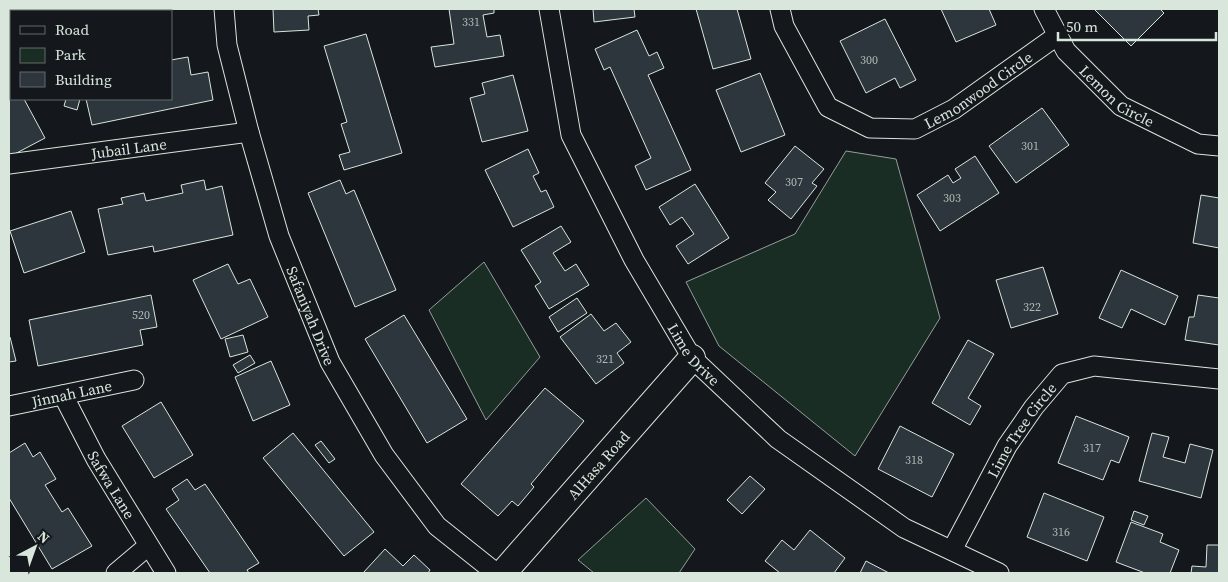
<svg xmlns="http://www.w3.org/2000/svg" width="1228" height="582" font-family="'Source Serif 4',serif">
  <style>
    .green { fill: #1a2d24; stroke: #939e99 }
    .building { fill: #2c363c; stroke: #d8e6dc }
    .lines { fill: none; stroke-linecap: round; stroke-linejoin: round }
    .minor-casing { stroke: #d8e6dc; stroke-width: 21 }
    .secondary-casing { stroke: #d8e6dc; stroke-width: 28 }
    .minor { stroke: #14181c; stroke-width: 19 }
    .secondary { stroke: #14181c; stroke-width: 26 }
    .labels { text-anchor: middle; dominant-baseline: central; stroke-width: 4; stroke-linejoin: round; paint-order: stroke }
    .number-label { font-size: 12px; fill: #adbab4 }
    .street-label { font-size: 15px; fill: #d8e6dc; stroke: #14181c }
  </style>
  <rect width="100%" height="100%" fill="#14181c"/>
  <path class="green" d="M 846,151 L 896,159 L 940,318 L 855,456 L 719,346 L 686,282 L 795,234 Z
    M 484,262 L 540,357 L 486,420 L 429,310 Z
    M 646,498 L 695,549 L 679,573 L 594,573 L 578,560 Z"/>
  <path class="building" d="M 273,9 L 318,9 L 319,15 L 308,16 L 309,30 L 274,32 Z
    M 449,9 L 494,9 L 494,13 L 483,15 L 487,37 L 500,35 L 504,56 L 435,67 L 431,47 L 454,44 Z
    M 593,9 L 634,9 L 635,17 L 594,22 Z
    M 696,9 L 737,9 L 751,59 L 713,69 Z
    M 941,9 L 989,9 L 996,25 L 956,42 Z
    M 1094,9 L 1160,9 L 1164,13 L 1131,46 Z
    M 885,19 L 916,80 L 900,88 L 895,78 L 866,93 L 840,41 Z
    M 637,30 L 649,56 L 657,52 L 664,68 L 648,75 L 691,170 L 646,190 L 635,166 L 651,158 L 610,67 L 604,70 L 595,49 Z
    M 366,34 L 402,153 L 344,170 L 339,155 L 350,152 L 341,124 L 347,122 L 324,46 Z
    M 188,57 L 191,75 L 208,72 L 213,100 L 92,125 L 86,99 L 171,99 L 171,60 Z
    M 760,73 L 785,135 L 741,152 L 716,90 Z
    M 513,75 L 528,131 L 482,142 L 470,98 L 485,94 L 482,83 Z
    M 9,82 L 11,86 L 11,99 L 24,99 L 45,138 L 9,157 Z
    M 66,99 L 80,99 L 77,110 L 64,106 Z
    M 1042,108 L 1069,145 L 1016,183 L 989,146 Z
    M 795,146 L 824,169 L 812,183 L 817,186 L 791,219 L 768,200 L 776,192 L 765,183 Z
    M 528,149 L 539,173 L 533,176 L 541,192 L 546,190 L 554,207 L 513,227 L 485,170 Z
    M 975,156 L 999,193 L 940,231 L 917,195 L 948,175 L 953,183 L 961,178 L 955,169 Z
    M 204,180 L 206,190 L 222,186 L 233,235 L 154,252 L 153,246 L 108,255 L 98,209 L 123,204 L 121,198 L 144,193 L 146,201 L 183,193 L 181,185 Z
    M 340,180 L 346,194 L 354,190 L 396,290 L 355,307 L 308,193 Z
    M 695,184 L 729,238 L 688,264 L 676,246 L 694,234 L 682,217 L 670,225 L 659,207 Z
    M 1201,195 L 1219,198 L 1219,248 L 1193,243 Z
    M 71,211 L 85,252 L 24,273 L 10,231 Z
    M 561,226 L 571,242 L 553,253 L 565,271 L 576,264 L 589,285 L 549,309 L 535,286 L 541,282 L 521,250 Z
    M 228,264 L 238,284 L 250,279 L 268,317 L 221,339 L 193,280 Z
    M 1043,267 L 1058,314 L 1011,328 L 996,280 Z
    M 1121,270 L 1178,296 L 1165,325 L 1131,309 L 1122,328 L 1099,318 Z
    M 151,295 L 157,327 L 140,330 L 143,345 L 38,366 L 29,320 Z
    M 1198,295 L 1219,298 L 1219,345 L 1185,340 L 1189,317 L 1194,317 Z
    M 577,298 L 587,313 L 558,332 L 549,317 Z
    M 591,314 L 604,331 L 616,323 L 631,342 L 617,353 L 624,363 L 596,384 L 560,337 Z
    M 404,315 L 467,419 L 427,443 L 365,339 Z
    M 243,335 L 248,352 L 230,357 L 225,339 Z
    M 9,337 L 10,337 L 16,361 L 9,362 Z
    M 968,340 L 994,354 L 968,398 L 981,406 L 970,425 L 932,403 Z
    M 250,355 L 255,363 L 238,373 L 233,365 Z
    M 271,361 L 290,405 L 253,421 L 235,377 Z
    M 545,388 L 584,421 L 531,484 L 534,487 L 518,506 L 512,501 L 498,516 L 461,484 Z
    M 161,402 L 193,455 L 154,478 L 122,426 Z
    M 1076,416 L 1129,437 L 1119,463 L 1111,460 L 1103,480 L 1058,463 Z
    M 900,426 L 954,454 L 932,497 L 878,469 Z
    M 293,433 L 374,532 L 344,556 L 263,458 Z
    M 1152,433 L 1169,437 L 1163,457 L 1185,463 L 1190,444 L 1213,450 L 1201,498 L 1139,481 Z
    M 321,441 L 335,459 L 329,463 L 315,445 Z
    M 25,443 L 33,457 L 40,452 L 56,479 L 45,485 L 62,512 L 68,508 L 92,546 L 52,569 L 9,498 L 9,453 Z
    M 750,476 L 765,489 L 742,514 L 727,500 Z
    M 187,479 L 195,490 L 205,484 L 259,563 L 247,570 L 249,573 L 210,573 L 166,509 L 179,500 L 172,489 Z
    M 1044,493 L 1104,517 L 1087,561 L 1027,537 Z
    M 1134,511 L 1148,516 L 1144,525 L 1131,520 Z
    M 1131,522 L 1163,534 L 1160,542 L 1179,550 L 1170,573 L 1145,573 L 1116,562 Z
    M 810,530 L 845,558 L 834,573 L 780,573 L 765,561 L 782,540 L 794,550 Z
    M 1207,545 L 1219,545 L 1219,573 L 1191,573 L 1192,566 L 1206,567 Z
    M 385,549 L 403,566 L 414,555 L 430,570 L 428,573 L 363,573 Z
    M 866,561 L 889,573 L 860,573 Z"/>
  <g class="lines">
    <defs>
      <g id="minor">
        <path id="s1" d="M 224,9 L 227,45 L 249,132 L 279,236 L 330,362 L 384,455 L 437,526 L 496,573"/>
        <path id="s2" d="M 549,9 L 571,135 L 634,260 L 692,358 L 778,439 L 904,528 L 999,573"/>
        <path id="s3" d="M 780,9 L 784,26 L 828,107 L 870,128 L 915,129 L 954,109 L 1058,35"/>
        <path id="s4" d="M 1044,9 L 1066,51 L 1121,106 L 1198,144 L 1219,146"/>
        <path id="s5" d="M 9,164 L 249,132"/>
        <path id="s6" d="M 63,395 L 96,459 L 166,573"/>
        <path id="s7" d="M 9,406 L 134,380"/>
        <path id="s8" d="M 952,550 L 1007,446 L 1034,407 L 1062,374 L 1094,366 L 1219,379"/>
        <path d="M 116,573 L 148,546"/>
      </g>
      <g id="secondary">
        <path id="s9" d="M 503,573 L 692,358"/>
      </g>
    </defs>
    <use href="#minor" class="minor-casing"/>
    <use href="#secondary" class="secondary-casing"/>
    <use href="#minor" class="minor"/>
    <use href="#secondary" class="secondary"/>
  </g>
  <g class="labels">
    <g class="number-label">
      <text x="471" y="22">331</text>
      <text x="869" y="60">300</text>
      <text x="1030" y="146">301</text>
      <text x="794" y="182">307</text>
      <text x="952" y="198">303</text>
      <text x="1032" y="307">322</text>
      <text x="141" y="315">520</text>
      <text x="605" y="359">321</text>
      <text x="1092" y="448">317</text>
      <text x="914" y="460">318</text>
      <text x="1061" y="532">316</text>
    </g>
    <g class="street-label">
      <text stroke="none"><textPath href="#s3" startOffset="276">Lemonwood Circle</textPath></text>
      <text stroke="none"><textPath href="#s4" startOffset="116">Lemon Circle</textPath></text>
      <text stroke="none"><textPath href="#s5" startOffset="121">Jubail Lane</textPath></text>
      <text stroke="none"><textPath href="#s1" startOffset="320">Safaniyah Drive</textPath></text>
      <text stroke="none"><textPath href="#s2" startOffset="380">Lime Drive</textPath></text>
      <text stroke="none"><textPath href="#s7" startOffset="64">Jinnah Lane</textPath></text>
      <text stroke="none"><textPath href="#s8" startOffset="139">Lime Tree Circle</textPath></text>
      <text stroke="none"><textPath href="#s9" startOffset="144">AlHasa Road</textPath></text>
      <text stroke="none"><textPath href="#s6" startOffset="102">Safwa Lane</textPath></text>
    </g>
  </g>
  <rect width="1228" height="582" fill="none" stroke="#d8e6dc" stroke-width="20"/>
  <rect x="10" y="10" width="162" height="90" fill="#14181c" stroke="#626a69"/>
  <rect x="20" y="26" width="25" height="8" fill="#14181c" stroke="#626a69"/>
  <text x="55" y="35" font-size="15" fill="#d8e6dc">Road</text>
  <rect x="20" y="48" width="25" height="15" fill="#1a2d24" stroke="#626a69"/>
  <text x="55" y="60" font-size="15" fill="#d8e6dc">Park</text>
  <rect x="20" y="72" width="25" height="15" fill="#2c363c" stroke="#626a69"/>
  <text x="55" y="85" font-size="15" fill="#d8e6dc">Building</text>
  <g transform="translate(35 547) rotate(41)" stroke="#14181c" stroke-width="4" paint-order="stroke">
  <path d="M0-4L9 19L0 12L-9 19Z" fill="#d8e6dc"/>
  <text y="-8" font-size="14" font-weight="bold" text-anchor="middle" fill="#d8e6dc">N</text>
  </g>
  <path d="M1058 32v8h158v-8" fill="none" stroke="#d8e6dc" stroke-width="2.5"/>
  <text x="1066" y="32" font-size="15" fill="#d8e6dc" stroke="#14181c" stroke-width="4" paint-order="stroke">50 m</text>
</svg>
